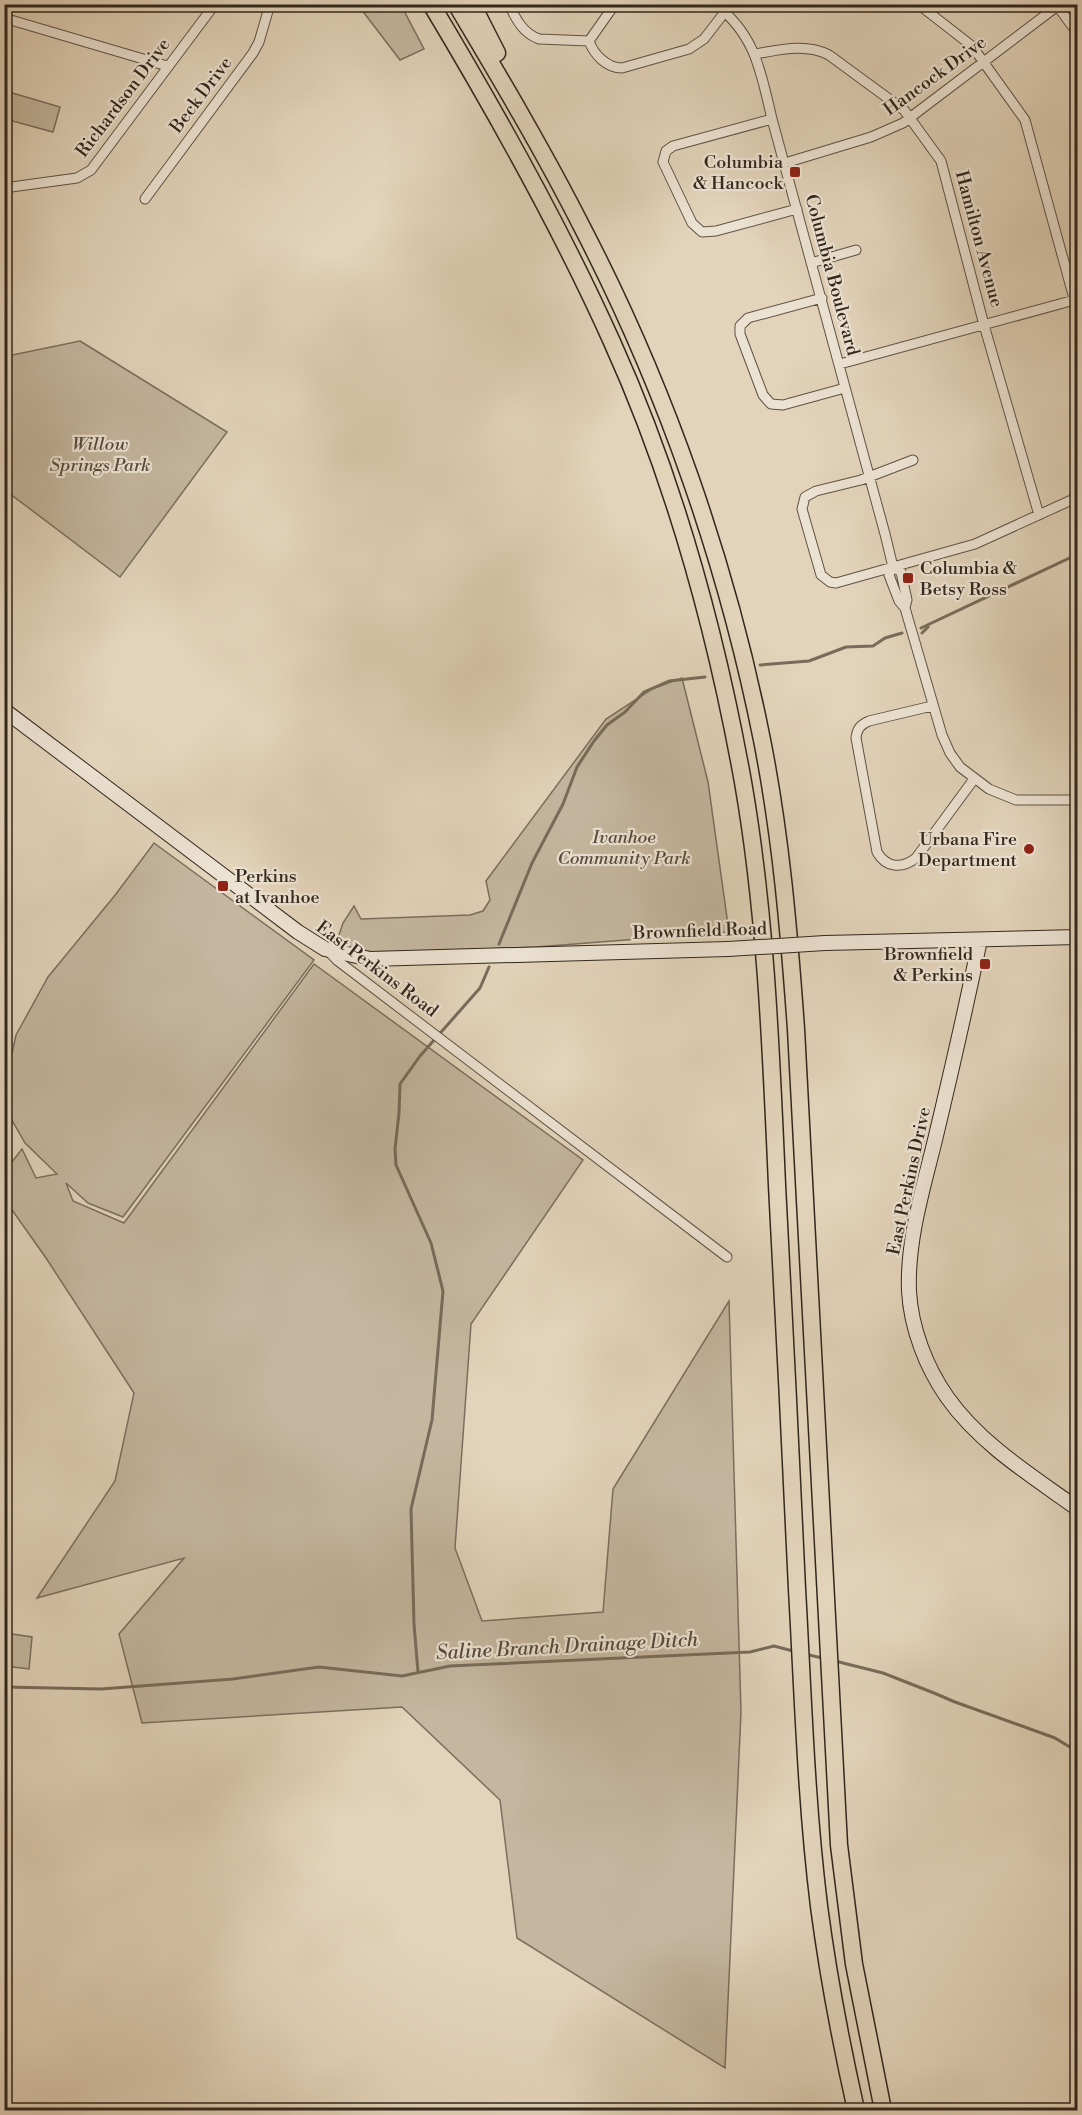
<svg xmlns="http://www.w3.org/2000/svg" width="1082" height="2115" font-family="'Libre Bodoni',serif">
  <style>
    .green { fill: #c4b69f; stroke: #7b6e5e; stroke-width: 1.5 }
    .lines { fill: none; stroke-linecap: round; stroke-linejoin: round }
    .stream { stroke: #786b5a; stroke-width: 3 }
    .street-casing { stroke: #5e5244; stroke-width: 11 }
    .secondary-casing { stroke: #32271c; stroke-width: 16 }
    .highway-casing { stroke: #32271c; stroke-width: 19 }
    .street { stroke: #ece2d2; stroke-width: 9 }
    .secondary { stroke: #ece2d2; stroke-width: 14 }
    .highway { stroke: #e2d3ba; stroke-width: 16 }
    .secondary-bridge-casing { stroke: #32271c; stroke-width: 16; stroke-linecap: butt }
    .secondary-bridge { stroke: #ece2d2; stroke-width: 14 }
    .poi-dot { fill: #8f2418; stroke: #ece2d2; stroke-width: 2 }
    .labels { text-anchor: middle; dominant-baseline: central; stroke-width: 4.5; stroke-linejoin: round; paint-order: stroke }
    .street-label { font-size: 18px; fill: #32271c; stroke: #ece2d2 }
    .poi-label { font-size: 18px; fill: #32271c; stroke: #ece2d2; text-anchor: end }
    .park-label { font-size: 18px; font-style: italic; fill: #564b3d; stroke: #ece2d2 }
    .water-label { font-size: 20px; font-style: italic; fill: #55493b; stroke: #ece2d2 }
  </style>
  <rect width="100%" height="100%" fill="#e2d3ba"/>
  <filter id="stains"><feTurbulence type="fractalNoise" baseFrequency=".00333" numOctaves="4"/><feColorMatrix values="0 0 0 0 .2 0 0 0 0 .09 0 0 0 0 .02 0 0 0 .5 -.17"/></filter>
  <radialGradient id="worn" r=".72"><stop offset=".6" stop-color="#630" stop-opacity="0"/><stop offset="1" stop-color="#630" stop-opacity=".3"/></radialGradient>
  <path class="green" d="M 358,5 L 401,5 L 424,49 L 400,60 Z
    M 9,92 L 60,107 L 53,132 L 5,119 L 5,108 Z
    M 80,341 L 227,432 L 120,577 L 5,490 L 4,399 L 8,374 L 7,356 Z
    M 682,678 L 708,782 L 729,932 L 536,947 L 388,953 L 350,950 L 339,935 L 343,923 L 354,906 L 361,919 L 470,915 L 483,911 L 490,900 L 486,881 L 606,719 L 652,689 Z
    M 154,843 L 314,960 L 123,1217 L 88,1203 L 66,1183 L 73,1201 L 124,1223 L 314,964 L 583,1160 L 471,1324 L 455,1548 L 482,1621 L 603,1612 L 613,1489 L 729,1301 L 741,1712 L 725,2068 L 517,1938 L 500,1800 L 402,1707 L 142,1723 L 119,1634 L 184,1558 L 37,1598 L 115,1481 L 134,1393 L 46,1258 L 5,1200 L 5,1171 L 22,1149 L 36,1178 L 57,1174 L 25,1143 L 5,1108 L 5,1085 L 16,1035 L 48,977 L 116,894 Z
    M 5,1633 L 32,1637 L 29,1669 L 5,1666 Z"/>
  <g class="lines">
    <path class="stream" d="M 921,628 L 1078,554
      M 922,633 L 928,627
      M 760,665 L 809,661 L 846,647 L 873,646 L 885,638 L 902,633
      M 499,944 L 532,863 L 563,804 L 577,767 L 594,741 L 607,725 L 625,712 L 644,692 L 669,681 L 705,677
      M 805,1654 L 822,1658
      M 835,1661 L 883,1673 L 934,1693 L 955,1702 L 1055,1738 L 1078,1752
      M 418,1672 L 414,1624 L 411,1509 L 432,1420 L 443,1291 L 431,1243 L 396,1165 L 395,1149 L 399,1113 L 400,1084 L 420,1056 L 480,988 L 489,967
      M 4,1687 L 101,1689 L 233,1679 L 319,1667 L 402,1676 L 450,1666 L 750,1652 L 774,1646 L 793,1651"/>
    <defs>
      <path id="street" d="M 509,4 C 516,20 523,33 539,39 L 589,41
        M 715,4 C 756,35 761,73 772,119 L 885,534 L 893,567 L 889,575 L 899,601 L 905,608 L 942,735 L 950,753 L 960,767 L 989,789 L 1016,800 L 1078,800
        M 918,4 L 972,46 L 1025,120 L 1078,313
        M 1056,4 L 1078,34
        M 4,18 L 167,66
        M 589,41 C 594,55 607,68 622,68 L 689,49 L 704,39 L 731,4
        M 589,41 L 615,4
        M 755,54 C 779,50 806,43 829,55 L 904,110 L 941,161 L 984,325 L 1039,515
        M 772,119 L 673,146 L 666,151 L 663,162 L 692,223 L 702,232 L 716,231 L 797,209
        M 785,163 L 871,137 L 903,123 L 1060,4
        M 4,188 L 77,178 L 91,170 L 215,4
        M 145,199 L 253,53 L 259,42 L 270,4
        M 811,263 L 856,250
        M 822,298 L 748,318 L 740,326 L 740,334 L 763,395 L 771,404 L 783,405 L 845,388
        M 840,364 L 1078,299
        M 913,460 L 861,480 L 816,491 L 805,497 L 802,509 L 821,575 L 830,582 L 836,583 L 975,544 L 1078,497
        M 893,567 L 901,572 L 907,600 L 905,608
        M 932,706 L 869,721 C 860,725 857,729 856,738 L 877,852 C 886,868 902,869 916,858 L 974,779
        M 327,950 L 338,961 L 727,1257"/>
      <path id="secondary" d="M 4,710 L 298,932 L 325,949 L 370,959 L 728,949
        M 980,940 C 966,1007 951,1073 935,1140 C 923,1189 907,1240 909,1291 C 911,1328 926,1367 947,1397 C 980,1444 1032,1476 1078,1509
        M 825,943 L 1078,937"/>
      <path id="highway" d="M 431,4 C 497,114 560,226 612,342 C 675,481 716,632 743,782 C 766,914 771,1050 777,1185 C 784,1320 791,1454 797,1589 C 803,1695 806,1801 819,1906 C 828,1975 841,2043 856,2110
        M 456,4 C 500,78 544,152 583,229 C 666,389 727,564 762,740 C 781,836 789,932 796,1029 L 839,1845 L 854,1964 L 883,2110
        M 472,4 L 497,53"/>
    </defs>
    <use href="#street" class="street-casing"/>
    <use href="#secondary" class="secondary-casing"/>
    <use href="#highway" class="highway-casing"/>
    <use href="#street" class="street"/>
    <use href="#secondary" class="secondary"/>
    <use href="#highway" class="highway"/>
    <defs>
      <path id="secondary-bridge" d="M 728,949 L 825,943"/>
    </defs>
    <use href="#secondary-bridge" class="secondary-bridge-casing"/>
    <use href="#secondary-bridge" class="secondary-bridge"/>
  </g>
  <g class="poi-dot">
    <rect x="789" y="166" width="12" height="12" rx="3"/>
    <rect x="902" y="572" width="12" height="12" rx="3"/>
    <circle cx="1029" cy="849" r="6"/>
    <rect x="217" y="880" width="12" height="12" rx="3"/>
    <rect x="979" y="958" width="12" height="12" rx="3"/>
  </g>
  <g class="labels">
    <g class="street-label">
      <text transform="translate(935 76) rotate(-36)">Hancock Drive</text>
      <text transform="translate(201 95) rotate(-53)">Beck Drive</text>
      <text transform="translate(123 98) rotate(-53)">Richardson Drive</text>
      <text transform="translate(979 239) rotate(75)">Hamilton Avenue</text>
      <text transform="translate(832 275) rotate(75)">Columbia Boulevard</text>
      <text transform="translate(700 931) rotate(-2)">Brownfield Road</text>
      <text transform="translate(377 969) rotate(37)">East Perkins Road</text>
      <text transform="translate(909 1181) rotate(-78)">East Perkins Drive</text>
    </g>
    <g class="poi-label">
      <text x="783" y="162">Columbia<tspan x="783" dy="21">&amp; Hancock</tspan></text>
      <text x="920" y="568" text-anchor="start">Columbia &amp;<tspan x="920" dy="21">Betsy Ross</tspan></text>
      <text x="1017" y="839">Urbana Fire<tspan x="1017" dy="21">Department</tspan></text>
      <text x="235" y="876" text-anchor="start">Perkins<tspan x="235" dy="21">at Ivanhoe</tspan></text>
      <text x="973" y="954">Brownfield<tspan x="973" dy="21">&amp; Perkins</tspan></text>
    </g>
    <g class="park-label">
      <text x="100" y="444">Willow<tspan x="100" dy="21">Springs Park</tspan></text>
      <text x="624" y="837">Ivanhoe<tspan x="624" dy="21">Community Park</tspan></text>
    </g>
    <g class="water-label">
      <text transform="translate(567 1647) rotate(-3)">Saline Branch Drainage Ditch</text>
    </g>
  </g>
  <rect width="1082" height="2115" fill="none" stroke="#e2d3ba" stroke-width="24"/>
  <rect x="6" y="6" width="1070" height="2103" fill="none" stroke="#32271c" stroke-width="3"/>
  <rect x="12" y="12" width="1058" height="2091" fill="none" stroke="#32271c" stroke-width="1.5"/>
  <rect width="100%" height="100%" filter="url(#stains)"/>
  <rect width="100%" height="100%" fill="url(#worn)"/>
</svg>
